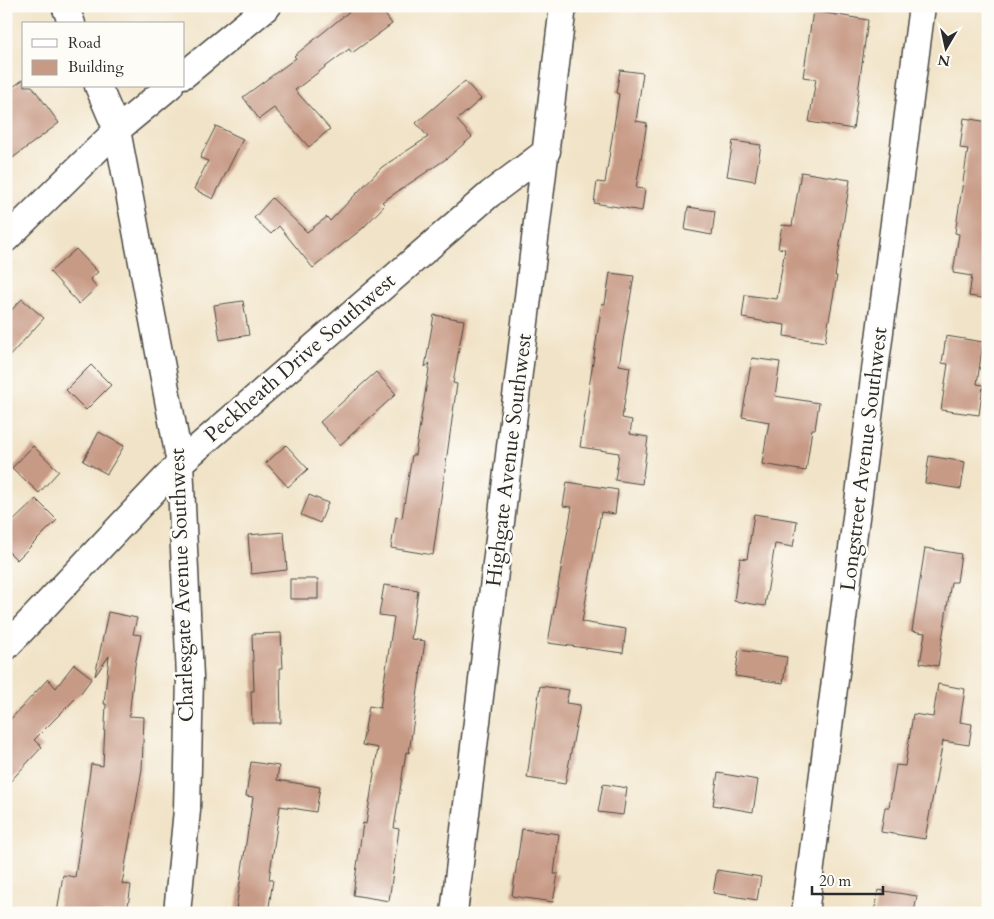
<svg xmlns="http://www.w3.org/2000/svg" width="994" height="919" font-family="Cardo,serif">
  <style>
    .building { fill: #c79a85 }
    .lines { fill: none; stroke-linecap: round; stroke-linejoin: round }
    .minor-casing { stroke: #494742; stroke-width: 29 }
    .minor { stroke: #fff; stroke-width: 26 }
    .labels { text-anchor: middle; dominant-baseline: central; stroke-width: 5; stroke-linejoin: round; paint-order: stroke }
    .street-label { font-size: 21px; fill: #2b2b2b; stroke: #fdfcf7 }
  </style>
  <rect width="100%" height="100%" fill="#fdfcf7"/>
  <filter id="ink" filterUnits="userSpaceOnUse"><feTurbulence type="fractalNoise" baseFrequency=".02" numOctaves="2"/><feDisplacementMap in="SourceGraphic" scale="10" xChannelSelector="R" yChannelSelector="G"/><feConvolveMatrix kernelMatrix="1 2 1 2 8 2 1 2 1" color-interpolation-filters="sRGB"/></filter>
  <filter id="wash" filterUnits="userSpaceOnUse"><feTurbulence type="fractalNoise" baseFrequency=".0096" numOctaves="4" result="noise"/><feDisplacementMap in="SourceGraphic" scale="20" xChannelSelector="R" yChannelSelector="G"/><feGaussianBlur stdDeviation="1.12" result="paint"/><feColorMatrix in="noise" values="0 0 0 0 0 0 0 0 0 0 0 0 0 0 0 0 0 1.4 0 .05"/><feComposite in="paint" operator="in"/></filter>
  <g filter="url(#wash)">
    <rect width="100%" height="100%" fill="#f1e3c7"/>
    <g id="blocks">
      <path class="building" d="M 356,6 L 379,6 L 392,24 L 352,53 L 349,49 L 295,90 L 330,129 L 309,147 L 274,108 L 259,119 L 243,97 L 296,58 L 294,56 Z
        M 813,11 L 868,20 L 853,129 L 809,122 L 816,79 L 803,77 Z
        M 620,70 L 643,73 L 636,121 L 647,123 L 636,188 L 645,189 L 642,211 L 594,203 L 597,182 L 605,183 L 619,94 L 616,93 Z
        M 24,79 L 24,86 L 32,86 L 59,123 L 6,163 L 6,92 Z
        M 465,81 L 481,99 L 457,120 L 472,137 L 446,159 L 382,202 L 385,205 L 363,228 L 313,268 L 279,226 L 271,234 L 254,218 L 272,198 L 307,232 L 327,217 L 330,221 L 382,167 L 428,137 L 416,123 Z
        M 964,118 L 988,122 L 988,228 L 985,243 L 988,244 L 988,299 L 969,296 L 972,276 L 953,273 L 959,234 L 955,233 L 968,149 L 960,148 Z
        M 216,126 L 243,139 L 213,199 L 194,189 L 208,161 L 200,158 Z
        M 733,141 L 761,145 L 755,181 L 727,176 Z
        M 801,172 L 850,180 L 835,276 L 837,276 L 825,342 L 784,336 L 785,325 L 742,318 L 745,295 L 777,299 L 785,249 L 778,248 L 782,225 L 792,226 Z
        M 688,207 L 715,211 L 712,235 L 685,230 Z
        M 76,249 L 98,272 L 90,279 L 97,287 L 79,304 L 50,272 Z
        M 610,273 L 634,276 L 619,365 L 630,367 L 622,418 L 632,420 L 630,434 L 648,437 L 642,484 L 615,480 L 619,453 L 580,447 L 602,303 L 605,304 Z
        M 22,299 L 44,318 L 6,360 L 6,316 Z
        M 243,301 L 249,335 L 220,340 L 214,305 Z
        M 434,315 L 464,320 L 453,383 L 457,384 L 433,555 L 391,548 L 396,517 L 402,518 L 412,455 L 415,455 L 430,363 L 425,367 Z
        M 946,336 L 983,342 L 977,384 L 983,385 L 979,415 L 941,410 L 948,364 L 942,363 Z
        M 752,358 L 780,362 L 775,396 L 819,403 L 815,429 L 812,429 L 806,471 L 762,464 L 769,422 L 742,417 Z
        M 91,365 L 111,385 L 86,410 L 66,390 Z
        M 376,372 L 396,394 L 340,445 L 320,422 Z
        M 99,432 L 124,446 L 107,474 L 83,461 Z
        M 286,445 L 308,469 L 288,487 L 266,463 Z
        M 33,446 L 59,471 L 39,493 L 12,468 Z
        M 929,456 L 965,462 L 961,489 L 925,483 Z
        M 567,482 L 618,490 L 615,514 L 601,512 L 582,622 L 626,629 L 623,653 L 548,643 L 572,507 L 563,506 Z
        M 309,495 L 328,503 L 320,523 L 301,515 Z
        M 36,499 L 57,520 L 17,560 L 6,549 L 6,528 Z
        M 754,514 L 797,521 L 793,547 L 775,544 L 765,606 L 734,601 L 740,558 L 747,559 Z
        M 284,532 L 287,570 L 251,574 L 248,535 Z
        M 925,548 L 961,554 L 957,582 L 951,582 L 938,666 L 920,663 L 925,633 L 912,631 Z
        M 290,579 L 318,579 L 318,599 L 290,599 Z
        M 384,585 L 418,590 L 411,639 L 425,641 L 409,753 L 406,752 L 394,828 L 399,829 L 389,901 L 353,895 L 363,823 L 366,824 L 378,748 L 362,745 L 369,706 L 380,708 L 394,617 L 379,615 Z
        M 108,612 L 137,618 L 133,634 L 141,635 L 135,665 L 129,716 L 144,717 L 142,769 L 122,884 L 131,885 L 127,913 L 57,913 L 63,875 L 75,877 L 91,764 L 103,766 L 106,704 L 104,704 L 109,656 L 95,676 Z
        M 281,633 L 283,668 L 280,668 L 281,723 L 252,723 L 251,691 L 254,691 L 252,634 Z
        M 739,650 L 787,657 L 783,683 L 735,676 Z
        M 74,664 L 92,678 L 80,694 L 34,740 L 42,747 L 6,786 L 6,724 L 48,679 L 56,688 Z
        M 938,684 L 965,689 L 960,722 L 972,724 L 969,745 L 943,741 L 925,839 L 881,832 L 885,807 L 889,807 L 896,765 L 905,766 L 913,714 L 933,717 Z
        M 540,686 L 569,690 L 566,703 L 580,705 L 565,784 L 527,778 Z
        M 251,762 L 279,766 L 277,780 L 320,787 L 316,812 L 280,806 L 269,879 L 273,880 L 268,913 L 236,909 L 253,797 L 246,796 Z
        M 718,773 L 758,780 L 753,812 L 713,805 Z
        M 603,784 L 627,788 L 623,815 L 598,812 Z
        M 522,829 L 559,834 L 554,874 L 558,874 L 553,902 L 512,896 Z
        M 717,870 L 761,877 L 757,900 L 713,893 Z
        M 878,890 L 917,896 L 914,913 L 874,913 Z"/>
    </g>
  </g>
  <g filter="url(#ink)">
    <use href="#blocks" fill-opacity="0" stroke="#494742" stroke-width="1"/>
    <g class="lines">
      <defs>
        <path id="minor" d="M 65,6 L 72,24
          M 184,75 L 268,6
          M 98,86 L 117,130 L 180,463 L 190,677 L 187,810 L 177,913
          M 6,239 L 117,130 L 170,86
          M 6,647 L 180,463 L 490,194 L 547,151
          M 454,913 L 563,6
          M 805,913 L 922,6"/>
      </defs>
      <use href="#minor" class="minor-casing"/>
      <use href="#minor" class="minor"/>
    </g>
  </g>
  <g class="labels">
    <g class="street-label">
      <text transform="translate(300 358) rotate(-41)">Peckheath Drive Southwest</text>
      <text transform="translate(864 459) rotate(-83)">Longstreet Avenue Southwest</text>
      <text transform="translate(509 460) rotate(-83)">Highgate Avenue Southwest</text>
      <text transform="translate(182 585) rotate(-92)">Charlesgate Avenue Southwest</text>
    </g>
  </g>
  <rect width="994" height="919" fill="none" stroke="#fdfcf7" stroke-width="25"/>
  <rect x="22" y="22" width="162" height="65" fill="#fdfcf7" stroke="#a9a8a5"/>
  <rect x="32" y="39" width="25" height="8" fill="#ffffff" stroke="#a9a8a5"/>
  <text x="68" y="48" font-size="15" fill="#2b2b2b">Road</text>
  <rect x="32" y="60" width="25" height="15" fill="#c79a85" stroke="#a9a8a5"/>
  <text x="68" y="72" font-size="15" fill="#2b2b2b">Building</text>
  <g transform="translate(946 48) rotate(189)" stroke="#fdfcf7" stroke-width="4" paint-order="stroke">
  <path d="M0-4L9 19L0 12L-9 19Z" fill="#2b2b2b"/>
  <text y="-8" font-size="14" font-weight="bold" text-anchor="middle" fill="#2b2b2b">N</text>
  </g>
  <path d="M812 886v8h71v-8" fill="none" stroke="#2b2b2b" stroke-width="2.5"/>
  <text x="819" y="886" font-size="15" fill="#2b2b2b" stroke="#fdfcf7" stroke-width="4" paint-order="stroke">20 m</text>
</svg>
